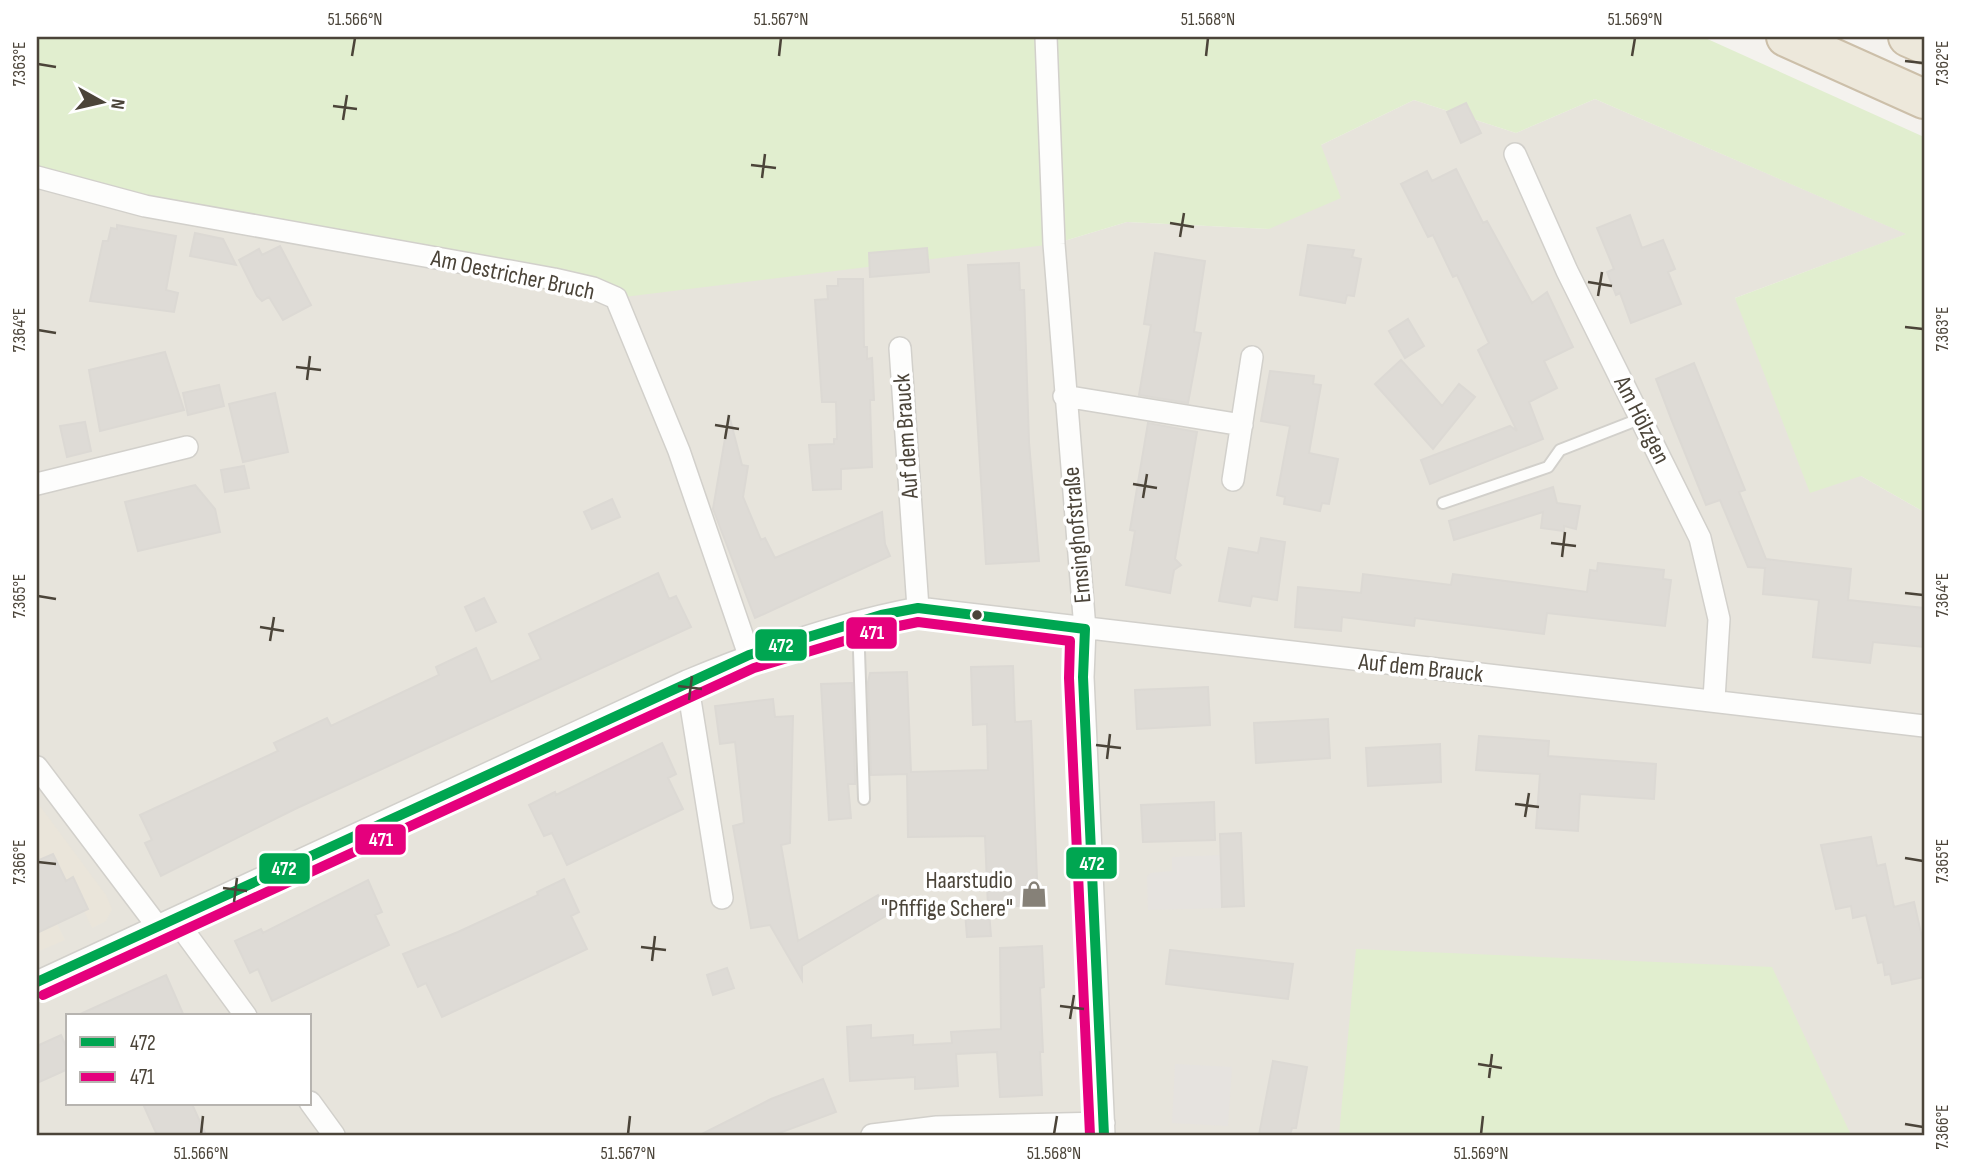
<svg xmlns="http://www.w3.org/2000/svg" width="1961" height="1172" font-family="'Sofia Sans Condensed',sans-serif">
  <style>
    .residential { fill: #e7e4dc; fill-rule: evenodd }
    .education { fill: #eae5da }
    .green { fill: #e1eecf }
    .parking { fill: #e6e3df }
    .building { fill: #dedbd6; stroke: #dcd9d4; stroke-width: 2 }
    .lines { fill: none; stroke-linecap: round; stroke-linejoin: round }
    .service-casing { stroke: #d2d0cb; stroke-width: 14 }
    .minor-casing { stroke: #d2d0cb; stroke-width: 24 }
    .motorway-casing { stroke: #ccbfa9; stroke-width: 42 }
    .service { stroke: #fdfdfc; stroke-width: 10 }
    .minor { stroke: #fdfdfc; stroke-width: 21 }
    .motorway { stroke: #ede8db; stroke-width: 38 }
    .bus-1-casing { stroke: #fff; stroke-width: 16 }
    .bus-2-casing { stroke: #fff; stroke-width: 16 }
    .bus-1 { stroke: #00a651; stroke-width: 10 }
    .bus-2 { stroke: #e5007d; stroke-width: 10 }
    .ticks { fill: none; stroke: #4b4439; stroke-width: 2.5 }
    .bus-dot { fill: #4b4439; stroke: #fff; stroke-width: 2.5 }
    .labels { text-anchor: middle; dominant-baseline: central; stroke-width: 7; stroke-linejoin: round; paint-order: stroke }
    .street-label { font-size: 24px; fill: #4b4439; stroke: #fff }
    .poi-label { font-size: 24px; fill: #4b4439; stroke: #fff; text-anchor: end }
    .line-badge { stroke: #fff; stroke-width: 2.5 }
    .badge-label { font-size: 19px; text-anchor: middle; font-weight: bold; fill: #fff }
    .neatline { fill: none; stroke: #4b4439; stroke-width: 2.5 }
    .ticks-label { font-size: 18px; text-anchor: middle; fill: #4b4439 }
  </style>
  <rect width="100%" height="100%" fill="#f4f2ee"/>
  <path class="residential" d="M 1595,99 L 1907,234 L 1735,298 L 1861,476 L 1924,512 L 1924,1135 L 37,1135 L 37,177 L 1054,244 L 1127,222 L 1269,229 L 1321,145 L 1414,100 L 1516,133 ZM 68,1016 L 310,1016 L 310,1104 L 68,1104 Z"/>
  <path class="education" d="M 37,802 L 106,895 L 112,909 L 106,921 L 92,928 L 84,911 L 57,924 L 65,940 L 37,952 Z"/>
  <path class="green" d="M 37,37 L 1703,37 L 1924,137 L 1924,512 L 1861,476 L 1810,493 L 1735,298 L 1906,234 L 1595,99 L 1516,133 L 1414,100 L 1321,145 L 1341,198 L 1269,229 L 1127,222 L 1054,244 L 616,298 L 37,177 Z
    M 1356,949 L 1772,967 L 1851,1135 L 1339,1135 Z"/>
  <path class="parking" d="M 1222,855 L 1223,908 L 1148,910 L 1147,877 L 1150,873 L 1172,871 L 1172,857 Z
    M 1175,1064 L 1232,1067 L 1228,1126 L 1172,1123 Z"/>
  <path class="building" d="M 1466,103 L 1481,133 L 1461,143 L 1447,112 Z
    M 1456,169 L 1483,223 L 1487,221 L 1532,303 L 1547,292 L 1573,347 L 1544,361 L 1557,388 L 1529,402 L 1543,439 L 1430,484 L 1421,460 L 1510,426 L 1517,431 L 1478,350 L 1489,343 L 1457,275 L 1453,277 L 1433,235 L 1428,237 L 1401,184 L 1427,171 L 1432,181 Z
    M 1630,215 L 1642,248 L 1663,240 L 1675,269 L 1668,272 L 1681,304 L 1631,323 L 1620,293 L 1616,295 L 1607,272 L 1614,269 L 1597,228 Z
    M 117,225 L 176,236 L 166,290 L 178,293 L 174,312 L 90,301 L 103,241 L 108,241 L 111,228 L 117,229 Z
    M 195,233 L 223,239 L 236,265 L 190,256 Z
    M 1308,245 L 1354,250 L 1352,257 L 1361,259 L 1354,296 L 1347,295 L 1345,303 L 1300,295 Z
    M 280,246 L 311,305 L 283,320 L 269,297 L 262,301 L 257,296 L 239,260 L 259,249 L 262,255 Z
    M 927,248 L 929,272 L 870,277 L 869,253 Z
    M 1155,253 L 1205,261 L 1194,332 L 1201,333 L 1188,403 L 1139,395 L 1151,325 L 1144,324 Z
    M 1019,263 L 1020,290 L 1024,290 L 1029,442 L 1039,561 L 986,564 L 968,265 Z
    M 838,279 L 863,279 L 864,347 L 867,347 L 867,359 L 872,358 L 874,400 L 870,400 L 872,467 L 841,469 L 841,489 L 813,490 L 809,445 L 834,444 L 834,439 L 837,439 L 836,402 L 822,402 L 815,300 L 828,299 L 827,286 L 838,286 Z
    M 1408,319 L 1424,346 L 1405,358 L 1389,331 Z
    M 165,352 L 184,410 L 100,431 L 89,370 Z
    M 1401,360 L 1442,406 L 1459,384 L 1475,397 L 1433,449 L 1375,384 Z
    M 1694,363 L 1745,490 L 1739,492 L 1766,559 L 1851,569 L 1848,600 L 1924,608 L 1924,647 L 1873,642 L 1870,663 L 1813,657 L 1819,600 L 1763,594 L 1765,568 L 1748,567 L 1720,500 L 1706,505 L 1672,421 L 1656,379 Z
    M 1270,371 L 1314,376 L 1313,384 L 1321,385 L 1309,453 L 1338,459 L 1329,504 L 1322,503 L 1320,511 L 1284,504 L 1285,497 L 1277,495 L 1290,426 L 1261,421 Z
    M 219,385 L 224,406 L 188,415 L 183,393 Z
    M 275,393 L 288,452 L 243,462 L 229,404 Z
    M 729,415 L 742,465 L 748,466 L 743,497 L 761,540 L 765,538 L 775,558 L 882,512 L 885,544 L 890,556 L 755,618 L 713,509 Z
    M 85,422 L 91,451 L 67,457 L 60,426 Z
    M 1148,423 L 1197,432 L 1175,559 L 1181,565 L 1174,570 L 1170,593 L 1126,585 L 1135,531 L 1130,530 Z
    M 244,466 L 249,488 L 225,492 L 221,470 Z
    M 195,485 L 215,509 L 220,532 L 138,551 L 125,502 Z
    M 1553,487 L 1557,503 L 1580,506 L 1576,529 L 1564,526 L 1564,531 L 1541,528 L 1543,512 L 1454,540 L 1449,521 Z
    M 612,499 L 620,517 L 592,529 L 584,512 Z
    M 1261,538 L 1285,542 L 1277,600 L 1252,596 L 1250,606 L 1219,601 L 1229,548 L 1258,553 Z
    M 1598,563 L 1664,570 L 1663,579 L 1671,580 L 1665,626 L 1547,613 L 1544,634 L 1415,618 L 1414,626 L 1342,617 L 1341,631 L 1295,627 L 1298,587 L 1361,593 L 1363,574 L 1451,585 L 1453,574 L 1587,592 L 1590,570 L 1597,571 Z
    M 658,573 L 669,599 L 676,596 L 691,627 L 295,809 L 161,876 L 145,843 L 152,840 L 140,815 L 278,751 L 274,743 L 327,718 L 331,726 L 439,675 L 436,667 L 476,648 L 491,682 L 541,659 L 529,634 Z
    M 484,598 L 496,622 L 476,631 L 465,607 Z
    M 1013,666 L 1015,722 L 1031,721 L 1038,905 L 988,907 L 985,836 L 908,837 L 907,774 L 871,775 L 868,682 L 870,673 L 907,672 L 911,772 L 988,770 L 987,724 L 973,725 L 971,667 Z
    M 852,683 L 855,776 L 855,784 L 848,784 L 851,818 L 829,820 L 821,684 Z
    M 1208,687 L 1210,725 L 1137,729 L 1135,690 Z
    M 773,699 L 775,717 L 793,716 L 790,843 L 781,845 L 798,941 L 878,895 L 889,914 L 802,966 L 802,980 L 770,925 L 751,928 L 733,826 L 744,823 L 735,742 L 720,744 L 715,706 Z
    M 1328,719 L 1330,758 L 1256,763 L 1254,723 Z
    M 1479,736 L 1549,741 L 1548,756 L 1656,764 L 1654,799 L 1580,794 L 1578,831 L 1536,828 L 1540,774 L 1476,770 Z
    M 662,743 L 676,774 L 668,778 L 683,809 L 567,865 L 552,833 L 544,836 L 529,805 L 555,792 L 556,795 Z
    M 1440,744 L 1441,782 L 1368,786 L 1366,748 Z
    M 1214,802 L 1215,840 L 1143,842 L 1141,805 Z
    M 1241,833 L 1244,906 L 1222,907 L 1220,834 Z
    M 1871,837 L 1877,866 L 1885,864 L 1894,907 L 1914,902 L 1924,946 L 1924,977 L 1892,984 L 1890,974 L 1885,975 L 1883,962 L 1878,963 L 1866,915 L 1853,918 L 1851,906 L 1836,909 L 1821,845 Z
    M 53,854 L 66,881 L 73,877 L 88,909 L 37,933 L 37,861 Z
    M 564,879 L 579,912 L 571,916 L 587,949 L 442,1017 L 426,983 L 418,987 L 403,954 L 458,932 L 538,895 L 537,892 Z
    M 368,880 L 382,912 L 375,915 L 389,945 L 272,1001 L 258,969 L 250,973 L 235,941 L 261,929 L 263,933 Z
    M 965,912 L 989,912 L 991,936 L 967,937 Z
    M 1042,946 L 1044,987 L 1040,988 L 1043,1052 L 1040,1052 L 1042,1095 L 1000,1097 L 997,1052 L 956,1054 L 958,1086 L 915,1089 L 915,1077 L 850,1081 L 847,1027 L 871,1025 L 871,1038 L 913,1035 L 913,1045 L 952,1043 L 951,1032 L 1001,1029 L 1000,948 Z
    M 1170,950 L 1293,964 L 1288,999 L 1166,984 Z
    M 727,968 L 734,988 L 713,995 L 707,975 Z
    M 166,975 L 184,1016 L 76,1016 Z
    M 61,1035 L 68,1051 L 68,1069 L 37,1083 L 37,1046 Z
    M 1273,1061 L 1307,1067 L 1296,1128 L 1292,1128 L 1290,1135 L 1259,1135 Z
    M 823,1079 L 836,1112 L 774,1135 L 700,1135 L 771,1099 Z
    M 143,1104 L 192,1104 L 206,1135 L 157,1135 Z"/>
  <g class="lines">
    <defs>
      <path id="service" d="M 1443,503 L 1548,467 L 1560,450 L 1642,418
        M 858,622 L 864,799"/>
      <path id="minor" d="M 1046,37 L 1054,244 L 1085,629 L 1083,677 L 1104,1135
        M 1515,154 L 1567,271 L 1700,538 L 1719,619 L 1714,699
        M 37,177 L 145,206 L 554,279 L 593,288 L 616,298 L 679,451 L 749,655
        M 900,348 L 918,608
        M 1064,396 L 1242,425
        M 1233,480 L 1252,357
        M 37,484 L 187,447
        M 687,681 L 722,898
        M 37,767 L 158,927
        M 175,919 L 246,1016
        M 37,982 L 687,681 C 761,650 839,623 918,608 L 1924,726
        M 310,1102 L 334,1135
        M 872,1135 L 937,1127 L 1104,1123"/>
      <path id="motorway" d="M 1786,37 L 1924,99
        M 1908,37 L 1924,44"/>
    </defs>
    <use href="#service" class="service-casing"/>
    <use href="#minor" class="minor-casing"/>
    <use href="#motorway" class="motorway-casing"/>
    <use href="#service" class="service"/>
    <use href="#minor" class="minor"/>
    <use href="#motorway" class="motorway"/>
    <defs>
      <path id="bus-1" d="M 37,982 L 749,655 L 881,615 L 918,608 L 1085,629 L 1083,677 L 1104,1135"/>
      <path id="bus-2" d="M 43,995 L 754,668 L 884,629 L 918,622 L 1070,641 L 1069,678 L 1090,1135"/>
    </defs>
    <use href="#bus-1" class="bus-1-casing"/>
    <use href="#bus-2" class="bus-2-casing"/>
    <use href="#bus-1" class="bus-1"/>
    <use href="#bus-2" class="bus-2"/>
  </g>
  <path class="ticks" d="M 352,56 L 355,38M 779,56 L 781,38M 1206,56 L 1208,38M 1632,56 L 1635,38M 1905,61 L 1923,63M 38,64 L 56,67M 333,106 L 357,109M 343,120 L 347,95M 751,165 L 776,168M 762,178 L 765,154M 1170,223 L 1194,227M 1180,237 L 1184,213M 1588,282 L 1612,286M 1598,296 L 1602,272M 1905,327 L 1923,329M 38,330 L 56,333M 296,367 L 321,370M 307,380 L 310,356M 715,425 L 739,429M 725,439 L 729,415M 1133,484 L 1157,488M 1143,498 L 1147,474M 1551,543 L 1576,546M 1562,557 L 1565,532M 1905,593 L 1923,595M 38,596 L 56,599M 260,627 L 284,631M 270,641 L 274,617M 678,686 L 702,689M 689,700 L 692,676M 1096,745 L 1121,748M 1107,759 L 1110,734M 1515,804 L 1539,807M 1525,817 L 1529,793M 1905,858 L 1923,861M 38,862 L 56,864M 223,888 L 247,891M 234,902 L 237,878M 641,947 L 666,950M 652,961 L 655,936M 1060,1006 L 1084,1009M 1070,1019 L 1074,995M 1478,1064 L 1502,1068M 1489,1078 L 1492,1054M 1905,1124 L 1923,1127M 201,1134 L 203,1116M 628,1134 L 630,1116M 1054,1134 L 1057,1116M 1481,1134 L 1483,1116"/>
  <defs>
    <symbol id="shop-bare" viewBox="-9 -9 18 18"><path d="M-5-2.5h2.3a2.7 3.5 0 0 1 5.4 0H5L5.5 6h-11ZM-1.5-2.5h3a1.5 2.3 0 0 0-3 0Z" fill="#868178" stroke="#fff" stroke-width="2.5" paint-order="stroke"/></symbol>
  </defs>
  <g fill-rule="evenodd">
    <use href="#shop-bare" x="1015" y="875" width="38" height="38"/>
  </g>
  <circle class="bus-dot" cx="977" cy="615" r="6"/>
  <g class="labels">
    <g class="street-label">
      <text transform="translate(513 275) rotate(12)">Am Oestricher Bruch</text>
      <text transform="translate(1642 420) rotate(63)">Am Hölzgen</text>
      <text transform="translate(906 436) rotate(-94)">Auf dem Brauck</text>
      <text transform="translate(1077 535) rotate(-95)">Emsinghofstraße</text>
      <text transform="translate(1421 668) rotate(6)">Auf dem Brauck</text>
    </g>
    <g class="poi-label">
      <text x="1013" y="880">Haarstudio<tspan x="1013" dy="28">"Pfiffige Schere"</tspan></text>
    </g>
  </g>
  <g class="line-badge">
    <rect x="845" y="616" width="53" height="34" rx="7" fill="#e5007d"/>
    <rect x="754" y="628" width="54" height="34" rx="7" fill="#00a651"/>
    <rect x="354" y="823" width="53" height="33" rx="7" fill="#e5007d"/>
    <rect x="1065" y="846" width="53" height="34" rx="7" fill="#00a651"/>
    <rect x="258" y="852" width="53" height="33" rx="7" fill="#00a651"/>
  </g>
  <g class="badge-label">
    <text x="872" y="639">471</text>
    <text x="781" y="652">472</text>
    <text x="381" y="846">471</text>
    <text x="1092" y="870">472</text>
    <text x="284" y="875">472</text>
  </g>
  <rect width="1961" height="1172" fill="none" stroke="#ffffff" stroke-width="77"/>
  <rect x="66" y="1014" width="245" height="91" fill="#ffffff" stroke="#b7b4b0" stroke-width="2"/>
  <rect x="80" y="1037" width="35" height="10" fill="#00a651" stroke="#b7b4b0" stroke-width="2"/>
  <text x="130" y="1050" font-size="21" fill="#4b4439">472</text>
  <rect x="80" y="1072" width="35" height="10" fill="#e5007d" stroke="#b7b4b0" stroke-width="2"/>
  <text x="130" y="1084" font-size="21" fill="#4b4439">471</text>
  <g transform="translate(102 102) rotate(98)" stroke="#ffffff" stroke-width="5" paint-order="stroke">
  <path d="M0-5L12 26L0 18L-12 26Z" fill="#4b4439"/>
  <text y="-10" font-size="19" font-weight="bold" text-anchor="middle" fill="#4b4439">N</text>
  </g>
  <rect x="38" y="38" width="1885" height="1096" class="neatline"/>
  <g class="ticks-label">
    <text x="355" y="25">51.566°N</text>
    <text x="781" y="25">51.567°N</text>
    <text x="1208" y="25">51.568°N</text>
    <text x="1635" y="25">51.569°N</text>
    <text transform="translate(1942 63) rotate(-90)" y="6">7.362°E</text>
    <text transform="translate(19 64) rotate(-90)" y="6">7.363°E</text>
    <text transform="translate(1942 329) rotate(-90)" y="6">7.363°E</text>
    <text transform="translate(19 330) rotate(-90)" y="6">7.364°E</text>
    <text transform="translate(1942 595) rotate(-90)" y="6">7.364°E</text>
    <text transform="translate(19 596) rotate(-90)" y="6">7.365°E</text>
    <text transform="translate(1942 861) rotate(-90)" y="6">7.365°E</text>
    <text transform="translate(19 862) rotate(-90)" y="6">7.366°E</text>
    <text transform="translate(1942 1127) rotate(-90)" y="6">7.366°E</text>
    <text x="201" y="1159">51.566°N</text>
    <text x="628" y="1159">51.567°N</text>
    <text x="1054" y="1159">51.568°N</text>
    <text x="1481" y="1159">51.569°N</text>
  </g>
</svg>
